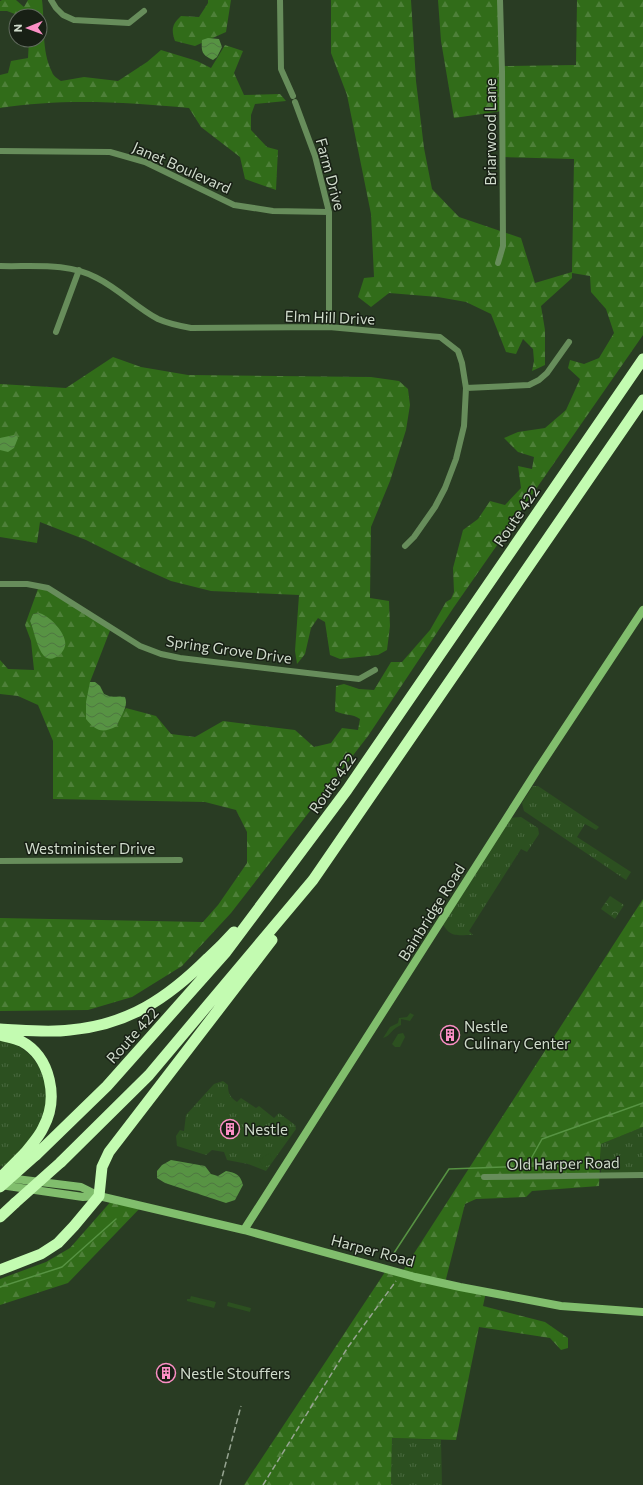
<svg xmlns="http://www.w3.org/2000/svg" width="643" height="1485" font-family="Commissioner,sans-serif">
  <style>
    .grass { fill: url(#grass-tufts) }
    .forest { fill: url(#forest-firs); fill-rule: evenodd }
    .park { fill: url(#park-crowns) }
    .garden { fill: #2c5020 }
    .water { fill: url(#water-waves) }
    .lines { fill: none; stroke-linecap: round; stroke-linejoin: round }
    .stream { stroke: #579343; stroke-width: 1.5 }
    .street { stroke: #678d5b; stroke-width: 6 }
    .secondary { stroke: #81be6d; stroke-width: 8 }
    .highway { stroke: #c3fbb1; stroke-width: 11 }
    .rail { stroke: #97a592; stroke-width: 1.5; stroke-dasharray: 6 3; stroke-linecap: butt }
    .highway-bridge { stroke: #c3fbb1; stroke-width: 11 }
    .labels { text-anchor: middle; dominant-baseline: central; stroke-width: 3; stroke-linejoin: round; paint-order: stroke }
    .street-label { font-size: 15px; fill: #cfdbcb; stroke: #182015 }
    .poi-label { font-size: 15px; fill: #cfdbcb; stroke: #182015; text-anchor: start }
  </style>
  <defs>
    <pattern id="grass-tufts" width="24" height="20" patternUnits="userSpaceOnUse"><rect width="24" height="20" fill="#2c5020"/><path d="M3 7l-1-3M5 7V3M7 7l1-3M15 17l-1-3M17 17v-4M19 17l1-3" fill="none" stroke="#4a693f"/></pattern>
    <pattern id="forest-firs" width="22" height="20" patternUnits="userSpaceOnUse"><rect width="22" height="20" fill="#316c19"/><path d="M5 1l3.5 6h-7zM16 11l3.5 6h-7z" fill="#4e8039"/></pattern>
    <pattern id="park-crowns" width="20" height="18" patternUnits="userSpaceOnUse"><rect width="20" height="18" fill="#2c5020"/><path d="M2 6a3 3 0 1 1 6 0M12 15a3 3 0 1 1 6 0" fill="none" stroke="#4a693f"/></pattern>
    <pattern id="water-waves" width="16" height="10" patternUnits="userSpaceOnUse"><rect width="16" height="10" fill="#579343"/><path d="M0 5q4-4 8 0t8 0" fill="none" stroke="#4e7741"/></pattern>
  </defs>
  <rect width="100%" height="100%" fill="#293c23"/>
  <path class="grass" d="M 533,786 L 538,786 L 599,827 L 596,830 L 585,824 L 577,837 L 631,872 L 626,880 L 524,811 L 522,803 Z
    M 521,817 L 538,828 L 539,834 L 527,852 L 521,849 L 469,931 L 473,935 C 455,935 450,938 441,921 L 507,818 Z
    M 0,1040 C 15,1042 29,1051 37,1064 C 51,1085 50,1108 38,1130 C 31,1142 15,1156 6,1167 L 0,1166 Z
    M 223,1081 L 228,1085 C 228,1094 230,1097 237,1102 L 241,1098 L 256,1108 L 259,1106 L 274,1118 L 279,1113 L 295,1125 L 296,1129 L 266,1171 L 248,1164 L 227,1160 L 224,1152 L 212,1150 L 206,1155 L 177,1146 L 176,1136 L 180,1130 L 184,1131 L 186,1115 L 214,1084 Z
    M 643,1127 L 643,1175 L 601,1175 L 601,1144 Z
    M 392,1438 L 441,1440 L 442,1485 L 391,1485 Z"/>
  <path class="forest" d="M 2,0 L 16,0 L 24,7 L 28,0 L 42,0 C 45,23 41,50 52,72 C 53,76 58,79 61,81 L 84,77 L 118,81 L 147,62 L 161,50 L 197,61 L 211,68 L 225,45 L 243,51 L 234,73 L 244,95 L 280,94 L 286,101 L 255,104 L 251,115 L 251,130 L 267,147 L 278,150 L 276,190 L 245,179 L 240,157 L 201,127 L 189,108 C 127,102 62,98 0,108 L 0,75 L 8,73 L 11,61 L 28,58 L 29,40 L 40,40 L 40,16 L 20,16 L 7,11 L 0,11 L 0,1 Z
    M 208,0 L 231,0 L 226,32 L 195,46 L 175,41 C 171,30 172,24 181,16 L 199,17 L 208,3 Z
    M 331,0 L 411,0 L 416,81 L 424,148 L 432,189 L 459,217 L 521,238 L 535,283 L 572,272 L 574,159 L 503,157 L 502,111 L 454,118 L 441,41 L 438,0 L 500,0 L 502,66 L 576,65 L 577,0 L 643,0 L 643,335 L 454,607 L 368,736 L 231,913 L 182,966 L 132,997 L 88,1010 L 0,1011 L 0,918 L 203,922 L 218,905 L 247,863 L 247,832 L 236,810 L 205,802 L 53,799 L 53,741 L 38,705 L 18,696 L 0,694 L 0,660 L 8,669 L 34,670 L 31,641 L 25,625 L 39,586 L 111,628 L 90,682 L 117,726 L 120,717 L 126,708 L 156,716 L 171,734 L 195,737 L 223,721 L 295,730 L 314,747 L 331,743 L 342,728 L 358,730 L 360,719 C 352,713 345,716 335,711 L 336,686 L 344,684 L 359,689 L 374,690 L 391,662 L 402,662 L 430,630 L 446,602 L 451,599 L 454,592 L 453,568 L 463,530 L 478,519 L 490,501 L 505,505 L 521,488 L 518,466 L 532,469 L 534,457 L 518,452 L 504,438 L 518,432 L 545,428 L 566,410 L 580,379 L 568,368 L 570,360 L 584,364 L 599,358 L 614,333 L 606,309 L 591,292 L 590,276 L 572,273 L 572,278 L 541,306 L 545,330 L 545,365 L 532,371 L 534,361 L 533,349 L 523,339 L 516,354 L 506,352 L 491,314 L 466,302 L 438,297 L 389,293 L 371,307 L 358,297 L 364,278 L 374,277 L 371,214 L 347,95 L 331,53 ZM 38,613 L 40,649 L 30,621 L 33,614 Z
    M 113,357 L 141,367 L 188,375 L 371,377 L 399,381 L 408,389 L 410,405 L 406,430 L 390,481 L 371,527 L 370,598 L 389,601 L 390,626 L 387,650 L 378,655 L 340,659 L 330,655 L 325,622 L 318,618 L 311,628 L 305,654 L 297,664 L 295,651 L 299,595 L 211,591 L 171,581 L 142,568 L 86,540 L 40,522 L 37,543 L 0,537 L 0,384 L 66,388 Z
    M 643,899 L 643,1127 L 601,1144 L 599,1186 L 532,1191 L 526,1197 L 476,1199 L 465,1204 L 445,1283 L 486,1292 L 483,1306 L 545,1322 L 568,1338 L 568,1348 L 561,1350 L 550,1338 L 479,1327 L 456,1440 L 392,1438 L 391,1485 L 244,1485 L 387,1269 L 402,1272 Z
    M 113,1199 L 142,1206 L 68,1283 L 0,1305 L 0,1279 L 46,1262 L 70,1248 Z"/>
  <path class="park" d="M 610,896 L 624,905 L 615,919 L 601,909 Z"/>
  <path class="garden" d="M 410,1013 L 414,1015 L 410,1021 L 401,1019 L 401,1025 C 391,1029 391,1036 383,1038 L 390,1027 L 398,1023 L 399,1018 L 407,1017 Z
    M 403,1033 L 405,1037 L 400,1047 L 395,1047 L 392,1044 L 398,1034 Z
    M 270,1153 C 273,1162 273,1166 263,1166 L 259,1160 Z
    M 191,1296 L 216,1302 L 214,1308 L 187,1301 L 187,1299 L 190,1299 Z
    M 228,1302 L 251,1308 L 250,1312 L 227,1306 Z"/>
  <path class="water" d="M 208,38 L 219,39 L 222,47 L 217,57 L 213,60 C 202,55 201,52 202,40 Z
    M 14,435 L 17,436 L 18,438 L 14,448 L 8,452 L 0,450 L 0,438 Z
    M 38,613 C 49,614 68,635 65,646 C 63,655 51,663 44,656 C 37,649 34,630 30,621 L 33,614 Z
    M 90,682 L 95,682 L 100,686 L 104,694 C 114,699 115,695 125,697 C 129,707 120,716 117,726 C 102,734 96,731 86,719 L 86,702 Z
    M 171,1160 L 205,1166 L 211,1174 L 218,1176 L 226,1171 C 236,1173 240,1174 243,1185 L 235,1200 L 226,1203 L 165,1183 L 157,1178 L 157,1171 L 162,1165 Z"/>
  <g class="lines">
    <path class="stream" d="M 394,1253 L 449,1169 L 527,1166 L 542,1139 L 643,1103
      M 0,1287 L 62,1267 L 116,1219"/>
    <path class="street" d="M 51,0 L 56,8 L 63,15 L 74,20 L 129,23 L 144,11
      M 280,0 L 281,69 L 293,96
      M 295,102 L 315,156 L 329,212 L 329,327
      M 0,151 L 110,152 L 145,162 L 234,205 L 273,211 L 329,212
      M 498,263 L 503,246 L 502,71 L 500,0
      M 0,266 C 32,267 68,262 97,278 C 119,289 137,308 158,319 C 169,324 180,326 191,328 L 329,327 L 428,336 L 440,337 L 458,351 L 462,363 L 466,388 L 464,426 L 456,459 L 445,488 L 435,507 L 414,537 L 405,546
      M 56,332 L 79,270
      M 466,388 L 529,385 L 539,380 L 547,373 L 569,342
      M 0,584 L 27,584 L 48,588 L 140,646 L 161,654 L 180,658 L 359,679 L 375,670
      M 0,861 L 180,860
      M 484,1177 L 643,1175"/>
    <path class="secondary" d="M 8,1178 L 81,1187 L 99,1196 L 244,1230 L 415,1277 L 460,1287 L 561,1306 L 643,1312
      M 0,1185 L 83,1197 L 98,1196
      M 244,1230 L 538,769 L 643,610"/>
    <path class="highway" d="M 0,1029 C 23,1030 47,1033 70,1030 C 128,1025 168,998 208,958 C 217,950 226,941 234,932
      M 0,1035 C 7,1037 15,1038 21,1041 C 51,1057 59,1099 43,1128 C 39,1137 31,1145 25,1153
      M 36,1155 L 107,1086 L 226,952 L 347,790 L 643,359
      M 61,1162 L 149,1075 L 313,880 L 643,400
      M 0,1217 L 15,1203
      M 0,1270 L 41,1254 L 58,1243 L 74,1226 L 99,1196 L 102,1167 L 109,1152 L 272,940"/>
    <path class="rail" d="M 220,1485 L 241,1406
      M 263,1485 L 348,1347 L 396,1281"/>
    <path class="highway-bridge" d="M 0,1178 L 25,1153
      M 0,1187 L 36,1155
      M 15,1203 L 61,1162"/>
  </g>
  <defs>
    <symbol id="building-ring" viewBox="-11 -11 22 22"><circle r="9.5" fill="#182015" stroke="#fb8fc5" stroke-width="1.5"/><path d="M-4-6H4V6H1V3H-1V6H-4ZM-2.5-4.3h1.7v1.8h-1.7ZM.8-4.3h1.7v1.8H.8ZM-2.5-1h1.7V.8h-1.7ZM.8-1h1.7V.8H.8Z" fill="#fb8fc5"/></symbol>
  </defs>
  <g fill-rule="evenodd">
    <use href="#building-ring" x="439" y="1024" width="22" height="22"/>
    <use href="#building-ring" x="219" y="1118" width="22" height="22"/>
    <use href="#building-ring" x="155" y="1362" width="22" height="22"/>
  </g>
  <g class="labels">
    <g class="street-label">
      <text transform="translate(490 132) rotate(-90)">Briarwood Lane</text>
      <text transform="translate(182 167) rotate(24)">Janet Boulevard</text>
      <text transform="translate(331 174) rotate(75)">Farm Drive</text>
      <text transform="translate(330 317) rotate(2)">Elm Hill Drive</text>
      <text transform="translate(516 516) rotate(-56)">Route 422</text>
      <text transform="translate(229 649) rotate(8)">Spring Grove Drive</text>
      <text transform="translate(332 783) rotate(-55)">Route 422</text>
      <text x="90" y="848">Westminister Drive</text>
      <text transform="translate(431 912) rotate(-58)">Bainbridge Road</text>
      <text transform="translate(132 1035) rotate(-48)">Route 422</text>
      <text transform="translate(563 1163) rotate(-1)">Old Harper Road</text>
      <text transform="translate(373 1250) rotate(15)">Harper Road</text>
    </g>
    <g class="poi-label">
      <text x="464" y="1026">Nestle<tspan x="464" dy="17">Culinary Center</tspan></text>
      <text x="244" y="1129">Nestle</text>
      <text x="180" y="1373">Nestle Stouffers</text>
    </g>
  </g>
  <g transform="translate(28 28) rotate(269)"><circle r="19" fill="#182015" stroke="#616b5e"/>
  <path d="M0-3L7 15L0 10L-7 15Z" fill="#fb8fc5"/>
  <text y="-6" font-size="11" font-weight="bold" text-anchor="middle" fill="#cfdbcb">N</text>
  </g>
</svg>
